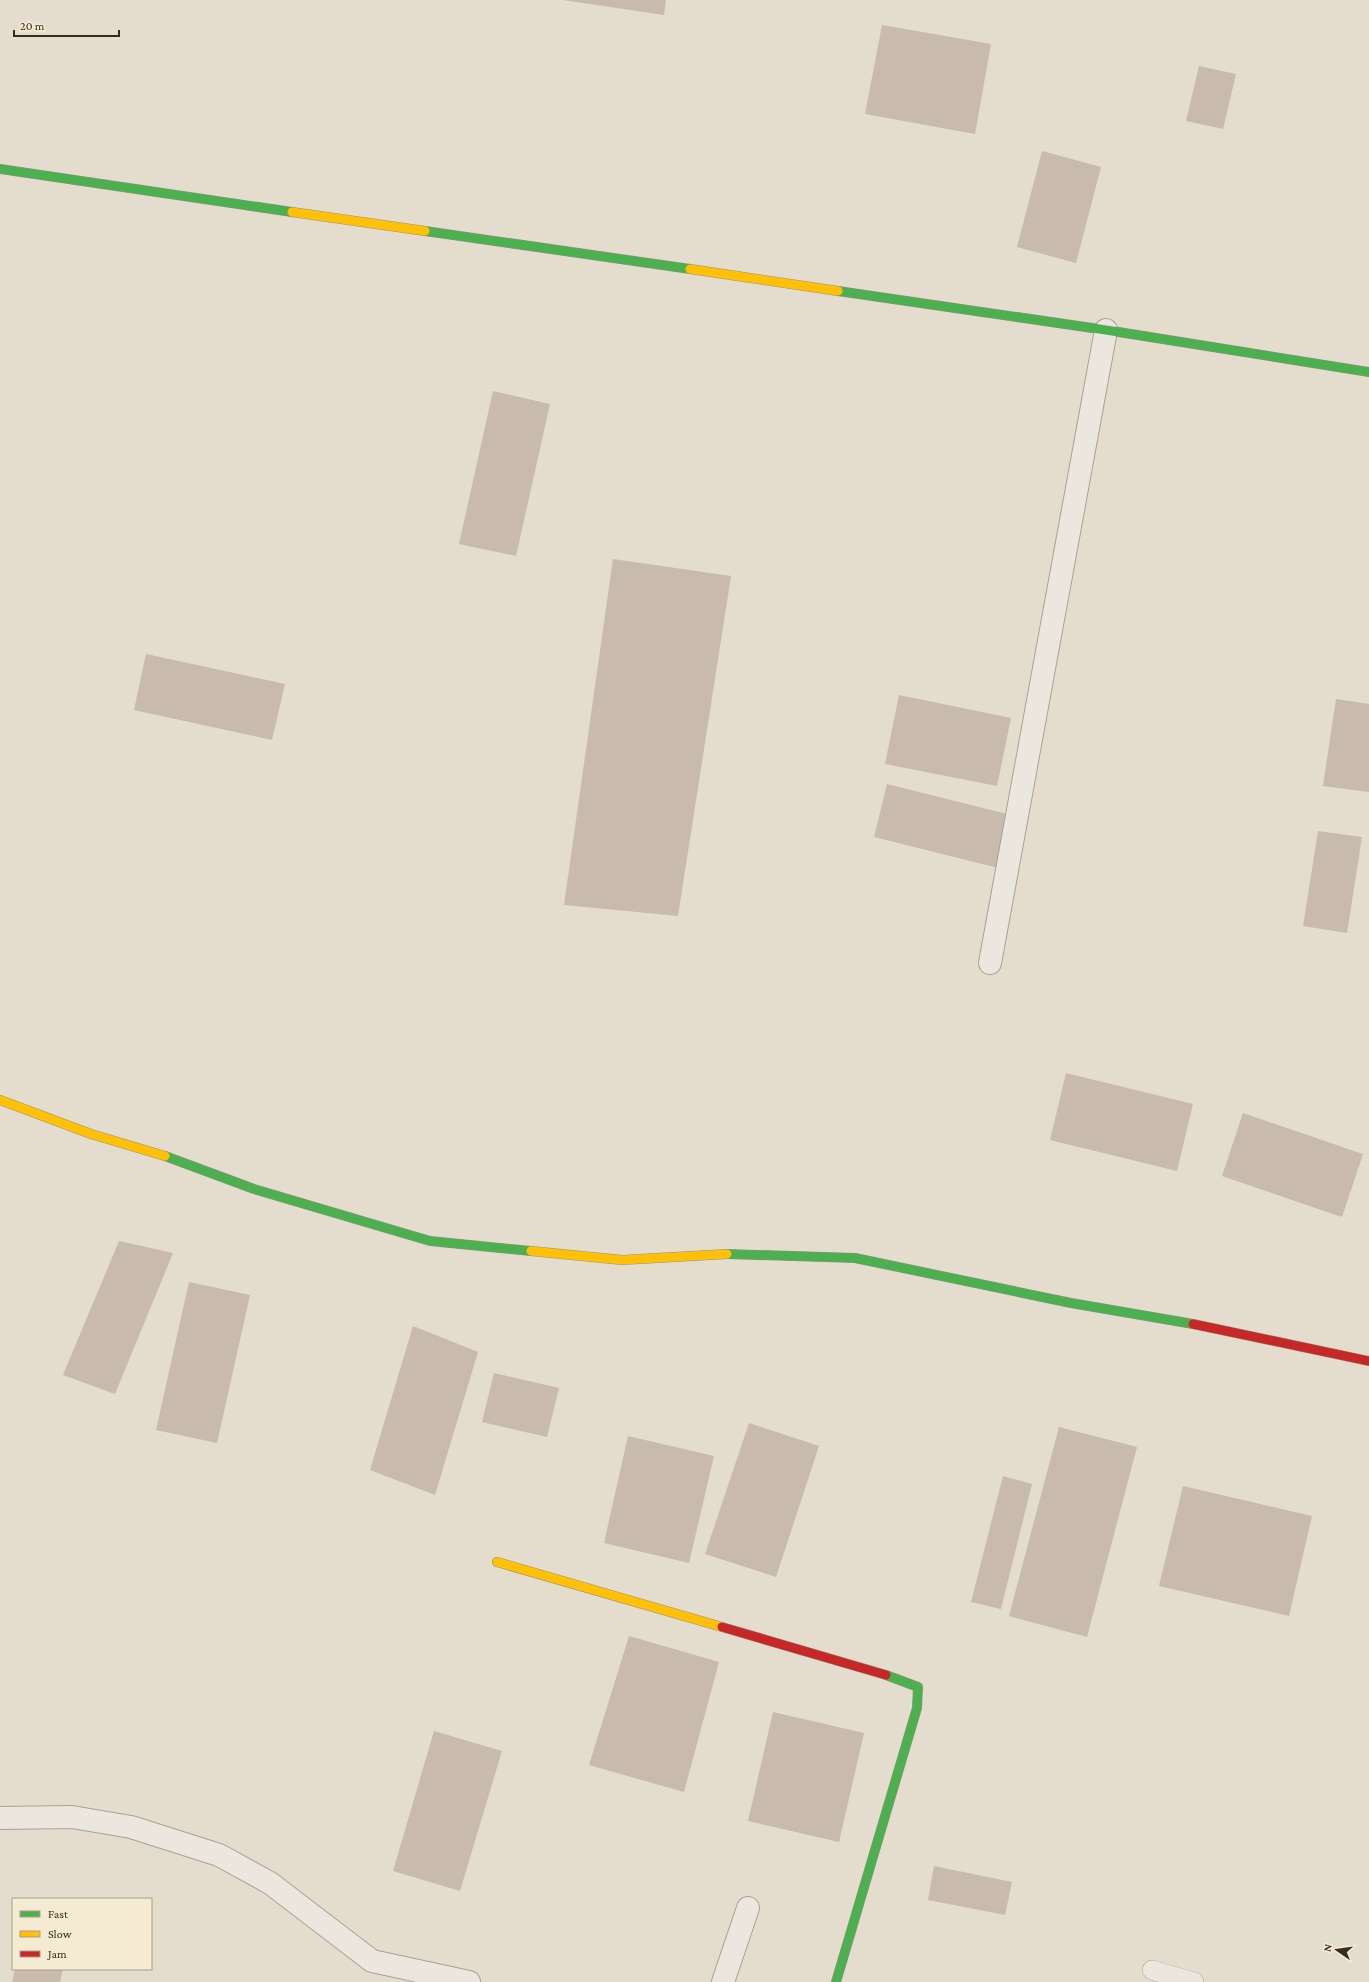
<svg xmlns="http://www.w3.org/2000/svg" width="1369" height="1982" font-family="'Crimson Pro',serif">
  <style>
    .building { fill: #c8baad }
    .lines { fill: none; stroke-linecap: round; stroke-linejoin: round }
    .lane-casing { stroke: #a9a195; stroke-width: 20 }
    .street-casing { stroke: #a9a195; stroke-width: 24 }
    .fast-casing { stroke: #999185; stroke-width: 10 }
    .slow-casing { stroke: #999185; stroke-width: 10 }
    .jam-casing { stroke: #999185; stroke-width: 10 }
    .lane { stroke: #ece7de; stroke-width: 19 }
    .street { stroke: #ece7de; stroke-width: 22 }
    .fast { stroke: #4caf50; stroke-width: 9 }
    .slow { stroke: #ffc107; stroke-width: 9 }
    .jam { stroke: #c62828; stroke-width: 9 }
  </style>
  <rect width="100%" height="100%" fill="#e4dccc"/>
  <path class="building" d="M 563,0 L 666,0 L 664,15 Z
    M 882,25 L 991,44 L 975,134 L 865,114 Z
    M 1199,66 L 1236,74 L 1223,129 L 1186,121 Z
    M 1042,151 L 1101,167 L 1076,263 L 1017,247 Z
    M 493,391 L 550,404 L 516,556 L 459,544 Z
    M 613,559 L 731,576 L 678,916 L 564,905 Z
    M 146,654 L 285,684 L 272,740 L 134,710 Z
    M 899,695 L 1011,718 L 997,786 L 885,764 Z
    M 1336,699 L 1369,704 L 1369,792 L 1323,786 Z
    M 887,784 L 1011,815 L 998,868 L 874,837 Z
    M 1318,831 L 1362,837 L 1347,933 L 1303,926 Z
    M 1066,1073 L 1193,1104 L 1177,1171 L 1050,1140 Z
    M 1243,1113 L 1363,1154 L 1342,1217 L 1222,1176 Z
    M 119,1241 L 173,1253 L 115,1394 L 63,1375 Z
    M 189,1282 L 250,1295 L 217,1443 L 156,1430 Z
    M 413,1326 L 478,1352 L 435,1495 L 370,1470 Z
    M 494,1373 L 559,1388 L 547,1437 L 482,1422 Z
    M 749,1423 L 819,1446 L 776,1577 L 705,1554 Z
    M 1059,1427 L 1137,1447 L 1087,1637 L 1009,1616 Z
    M 628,1436 L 714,1456 L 689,1563 L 604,1543 Z
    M 1003,1476 L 1032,1484 L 1001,1609 L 971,1602 Z
    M 1183,1486 L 1312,1516 L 1289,1616 L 1159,1586 Z
    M 629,1636 L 719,1662 L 684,1792 L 589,1765 Z
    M 773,1712 L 864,1733 L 839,1842 L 748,1821 Z
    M 434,1731 L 502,1751 L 460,1891 L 393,1871 Z
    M 934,1866 L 1012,1882 L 1005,1915 L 928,1900 Z
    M 15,1969 L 63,1969 L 60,1982 L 12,1982 Z"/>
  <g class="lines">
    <defs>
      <path id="lane" d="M 1152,1970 L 1194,1982"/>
      <path id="street" d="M 990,963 L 1106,330
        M 0,1818 L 72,1817 L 131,1827 L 219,1855 L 270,1883 L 372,1961 L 469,1982
        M 723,1982 L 748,1908"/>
      <path id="fast" d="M 0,169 L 292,212
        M 425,231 L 690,269
        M 838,291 L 1106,330 L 1369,372
        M 165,1156 L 254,1189 L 430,1241 L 531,1251
        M 727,1254 L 855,1258 L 1071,1303 L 1193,1324
        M 836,1982 L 917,1708 L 918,1687 L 886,1675"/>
      <path id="slow" d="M 292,212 L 425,231
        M 690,269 L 838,291
        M 0,1100 L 91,1134 L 165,1156
        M 531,1251 L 622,1260 L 727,1254
        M 497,1562 L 722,1627"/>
      <path id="jam" d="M 1193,1324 L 1369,1361
        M 722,1627 L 886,1675"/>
    </defs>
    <use href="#lane" class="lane-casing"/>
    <use href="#street" class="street-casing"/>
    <use href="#fast" class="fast-casing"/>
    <use href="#slow" class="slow-casing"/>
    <use href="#jam" class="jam-casing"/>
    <use href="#lane" class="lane"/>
    <use href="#street" class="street"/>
    <use href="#fast" class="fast"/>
    <use href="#slow" class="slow"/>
    <use href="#jam" class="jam"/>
  </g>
  <rect x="12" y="1898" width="140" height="72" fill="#f5ead2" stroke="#a99d8a"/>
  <rect x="20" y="1911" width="20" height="6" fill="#4caf50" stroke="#a99d8a"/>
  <text x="48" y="1918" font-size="12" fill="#382a1e">Fast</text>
  <rect x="20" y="1931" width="20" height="6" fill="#ffc107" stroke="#a99d8a"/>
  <text x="48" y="1938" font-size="12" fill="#382a1e">Slow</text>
  <rect x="20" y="1951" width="20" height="6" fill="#c62828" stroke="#a99d8a"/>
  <text x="48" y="1958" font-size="12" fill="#382a1e">Jam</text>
  <g transform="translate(1337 1950) rotate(283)" stroke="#f5ead2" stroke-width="3" paint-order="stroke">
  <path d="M0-3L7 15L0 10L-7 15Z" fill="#382a1e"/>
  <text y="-6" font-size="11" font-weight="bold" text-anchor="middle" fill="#382a1e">N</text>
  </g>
  <path d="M14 30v6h105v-6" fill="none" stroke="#382a1e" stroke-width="2"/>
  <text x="20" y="30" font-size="12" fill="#382a1e" stroke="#f5ead2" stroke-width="3" paint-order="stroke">20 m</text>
</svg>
